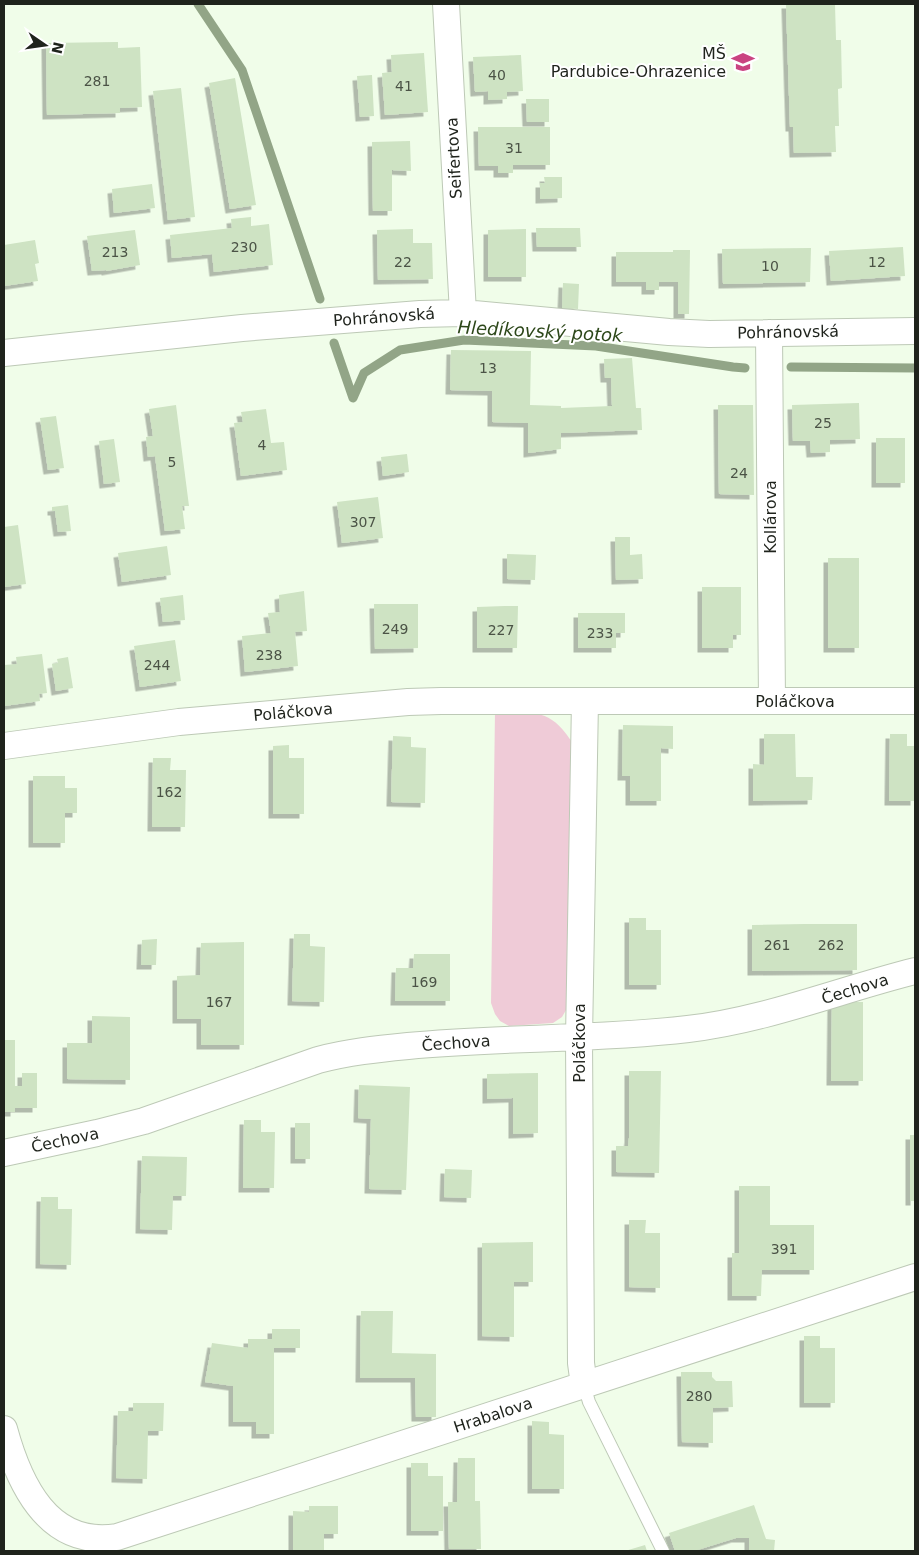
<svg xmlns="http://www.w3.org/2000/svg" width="919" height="1555" font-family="'DejaVu Sans',sans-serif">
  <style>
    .green { fill: #efcbd7 }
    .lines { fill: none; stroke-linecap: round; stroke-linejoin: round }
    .stream { stroke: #92a587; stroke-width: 9 }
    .building { fill: #cee3c3; filter: url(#shadow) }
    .service-casing { stroke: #bdc9b6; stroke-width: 14 }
    .minor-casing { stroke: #bdc9b6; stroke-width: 28 }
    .service { stroke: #fff; stroke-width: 12 }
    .minor { stroke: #fff; stroke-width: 26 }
    .labels { text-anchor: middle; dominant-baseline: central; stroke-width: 4; stroke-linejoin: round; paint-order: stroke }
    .number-label { font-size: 14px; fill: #4b5346 }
    .poi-label { font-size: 16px; fill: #1f231c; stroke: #fff; text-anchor: end }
    .street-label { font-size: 16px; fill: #1f231c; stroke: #fff }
    .water-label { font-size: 18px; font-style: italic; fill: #2c4719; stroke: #fff }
  </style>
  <defs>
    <filter id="shadow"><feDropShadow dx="-4.5" dy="4.5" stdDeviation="0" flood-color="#0004"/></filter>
  </defs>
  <rect width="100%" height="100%" fill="#f0fde9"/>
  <path class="green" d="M 495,712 C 536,713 550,707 574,745 L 569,1005 L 562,1017 L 553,1023 L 509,1026 L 500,1021 L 495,1014 L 491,1003 Z"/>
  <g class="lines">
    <path class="stream" d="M 198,4 L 242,70 L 320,299
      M 334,343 L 353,398 L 364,373 L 400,350 L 464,340 L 596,346 L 733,367 L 745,368
      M 791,367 L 915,368"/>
  </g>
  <path class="building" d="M 786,4 L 835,4 L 836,40 L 841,40 L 842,88 L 838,89 L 839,126 L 835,126 L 836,152 L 794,153 L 793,127 L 790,127 Z
    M 118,42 L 118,48 L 140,47 L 142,107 L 120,108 L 120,113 L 47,115 L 46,43 Z
    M 424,53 L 428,112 L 385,115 L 382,73 L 392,72 L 391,55 Z
    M 521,55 L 523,91 L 507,92 L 507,99 L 488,100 L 488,91 L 475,92 L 473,57 Z
    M 372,75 L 374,116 L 360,117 L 357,76 Z
    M 235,78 L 256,205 L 230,209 L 209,83 Z
    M 181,88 L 195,217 L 168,220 L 153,91 Z
    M 526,99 L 549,99 L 549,122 L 527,122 Z
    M 478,127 L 550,127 L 550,165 L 513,165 L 513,173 L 498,173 L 498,166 L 479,166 Z
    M 410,141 L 411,171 L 392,170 L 392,211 L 373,211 L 372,142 Z
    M 544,177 L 562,177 L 562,198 L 540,199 L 540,183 L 545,183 Z
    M 152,184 L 155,208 L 114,213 L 112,189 Z
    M 251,217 L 251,226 L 269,224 L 273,265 L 214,272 L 212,254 L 172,258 L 170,235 L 232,228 L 231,219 Z
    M 536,228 L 580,228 L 581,247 L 537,247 Z
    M 413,229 L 413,243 L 432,243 L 433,279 L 378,280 L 377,230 Z
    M 526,229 L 526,277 L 488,277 L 488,230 Z
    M 135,230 L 140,265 L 106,271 L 106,270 L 92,271 L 87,236 Z
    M 35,240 L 39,263 L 35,264 L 38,281 L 4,286 L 4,245 Z
    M 903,247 L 905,276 L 831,281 L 829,251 Z
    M 811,248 L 810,282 L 723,284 L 722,249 Z
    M 673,250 L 690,250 L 689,314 L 678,314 L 678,282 L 659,282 L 659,290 L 646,290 L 646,282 L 616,282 L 616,252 L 673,252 Z
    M 563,283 L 579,284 L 578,309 L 562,308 Z
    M 451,350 L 531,351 L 530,405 L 561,406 L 561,408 L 612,406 L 611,378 L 605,378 L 604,359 L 632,358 L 636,408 L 641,408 L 642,430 L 561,433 L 561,449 L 528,453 L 528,423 L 492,422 L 492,391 L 450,390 Z
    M 859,403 L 860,439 L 830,440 L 830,452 L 811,453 L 810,441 L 793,441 L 792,405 Z
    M 176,405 L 189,506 L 182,506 L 185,529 L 165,531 L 155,456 L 148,457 L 146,437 L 153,436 L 149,409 Z
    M 718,405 L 753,405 L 754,495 L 719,494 Z
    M 266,409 L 271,443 L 284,442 L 287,470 L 241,476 L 234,423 L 243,422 L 241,412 Z
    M 56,416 L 64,468 L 48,470 L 40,418 Z
    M 876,438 L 905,438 L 905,483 L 876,483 Z
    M 114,439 L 120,482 L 104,484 L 99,441 Z
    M 407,454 L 409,472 L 383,476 L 381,457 Z
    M 378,497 L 383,538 L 342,543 L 337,502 Z
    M 68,505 L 71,531 L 58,532 L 55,511 L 52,511 L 52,507 Z
    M 18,525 L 26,584 L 4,587 L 4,527 Z
    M 615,537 L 630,537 L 630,555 L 642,554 L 643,579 L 616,580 Z
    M 167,546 L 171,575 L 122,582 L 118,553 Z
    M 507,554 L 536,555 L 535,580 L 507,579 Z
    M 828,558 L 859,558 L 859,648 L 828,648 Z
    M 702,587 L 741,587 L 741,635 L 733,635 L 733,648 L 702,648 Z
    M 304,591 L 307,631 L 295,632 L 298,666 L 245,672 L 242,636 L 271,633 L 268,613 L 280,612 L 279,595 Z
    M 183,595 L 185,620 L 163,622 L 160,598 Z
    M 374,604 L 418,604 L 418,648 L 375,649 Z
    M 505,606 L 518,606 L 517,648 L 477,648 L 477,607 Z
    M 578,613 L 625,613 L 625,633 L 616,633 L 616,648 L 578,648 Z
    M 175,640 L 181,681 L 140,687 L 134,646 Z
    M 42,654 L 47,693 L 39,694 L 40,701 L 4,706 L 4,665 L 17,664 L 16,657 Z
    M 68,657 L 73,688 L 56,691 L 52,664 L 58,663 L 57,659 Z
    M 623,725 L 673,726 L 673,749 L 661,748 L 661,801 L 630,801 L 630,776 L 622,776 Z
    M 764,734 L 795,734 L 796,777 L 813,777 L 812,800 L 753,801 L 753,764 L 764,765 Z
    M 890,734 L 907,734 L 907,746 L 915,746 L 915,801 L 889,801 Z
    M 393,736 L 411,737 L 411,747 L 426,748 L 425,803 L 391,802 Z
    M 289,745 L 289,758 L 304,758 L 304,814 L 273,814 L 273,746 Z
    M 153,758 L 171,758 L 170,770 L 186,770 L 185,827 L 152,827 Z
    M 33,776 L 65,776 L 65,788 L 77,788 L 77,813 L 65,813 L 65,843 L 33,843 Z
    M 629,918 L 646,918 L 646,930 L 661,930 L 661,985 L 629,985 Z
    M 805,924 L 857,924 L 857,970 L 752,971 L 752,925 Z
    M 294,934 L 310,934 L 310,946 L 325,947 L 324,1002 L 292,1001 Z
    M 157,939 L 156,965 L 141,965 L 142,940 Z
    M 244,942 L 244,1045 L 201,1045 L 201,1019 L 177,1019 L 177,976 L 200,975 L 201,943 Z
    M 414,954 L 450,954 L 450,1001 L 395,1001 L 396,968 L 413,968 Z
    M 832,1002 L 863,1002 L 863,1081 L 831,1081 Z
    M 92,1016 L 130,1017 L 130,1080 L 67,1079 L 67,1043 L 92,1043 Z
    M 4,1040 L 15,1040 L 15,1086 L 22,1086 L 22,1073 L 37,1073 L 37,1108 L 15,1108 L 15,1112 L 4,1112 Z
    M 629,1071 L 661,1071 L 659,1173 L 616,1172 L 616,1146 L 628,1146 L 629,1138 Z
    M 538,1073 L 538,1133 L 513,1134 L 513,1098 L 487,1099 L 487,1074 Z
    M 359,1085 L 410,1087 L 406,1190 L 369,1189 L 371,1119 L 358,1118 Z
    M 244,1120 L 261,1120 L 261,1132 L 275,1132 L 274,1188 L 243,1188 Z
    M 295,1123 L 310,1123 L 310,1159 L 295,1159 Z
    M 910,1135 L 915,1135 L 915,1201 L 910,1201 Z
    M 142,1156 L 187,1157 L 186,1196 L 173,1196 L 172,1230 L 140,1229 Z
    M 445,1169 L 472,1170 L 471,1198 L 444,1197 Z
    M 739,1186 L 770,1186 L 770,1225 L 814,1225 L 814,1270 L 762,1270 L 761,1296 L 732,1296 L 732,1253 L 739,1253 Z
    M 41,1197 L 58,1197 L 58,1209 L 72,1209 L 71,1265 L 40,1264 Z
    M 629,1220 L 646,1220 L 645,1233 L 660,1233 L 660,1288 L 629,1287 Z
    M 533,1242 L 533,1282 L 514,1282 L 514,1337 L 482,1336 L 482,1243 Z
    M 361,1311 L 393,1311 L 392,1353 L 436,1354 L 436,1417 L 416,1417 L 415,1378 L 360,1378 Z
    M 272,1329 L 300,1329 L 300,1348 L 274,1348 L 274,1434 L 256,1434 L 256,1422 L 233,1422 L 233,1386 L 205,1382 L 212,1343 L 248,1348 L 248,1339 L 272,1339 Z
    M 804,1336 L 820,1336 L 820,1348 L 835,1348 L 835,1403 L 804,1403 Z
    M 681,1372 L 712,1372 L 712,1377 L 716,1381 L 732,1381 L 733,1407 L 713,1408 L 713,1443 L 682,1442 Z
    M 133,1403 L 164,1403 L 163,1431 L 148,1431 L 147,1479 L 116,1478 L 118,1411 L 133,1411 Z
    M 532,1421 L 549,1422 L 549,1434 L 564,1435 L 564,1489 L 532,1489 Z
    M 458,1458 L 475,1458 L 475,1501 L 480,1501 L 481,1549 L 449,1549 L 448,1502 L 457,1502 Z
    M 411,1463 L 428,1463 L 428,1476 L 443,1476 L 443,1531 L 411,1531 Z
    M 754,1505 L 766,1539 L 775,1540 L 774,1551 L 749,1551 L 749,1538 L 736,1538 L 694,1551 L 675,1551 L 669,1533 Z
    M 309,1506 L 338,1506 L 338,1534 L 324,1534 L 324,1551 L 293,1551 L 293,1511 L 309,1512 Z
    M 645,1545 L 647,1551 L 625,1551 Z"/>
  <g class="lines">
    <defs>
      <path id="service" d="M 584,1385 L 589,1402 L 663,1551"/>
      <path id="minor" d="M 446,4 L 463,313
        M 769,333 L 772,701
        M 4,353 L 242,328 L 420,314 L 463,313 L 669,332 L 709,334 L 915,331
        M 4,746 L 179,722 L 408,702 L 441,701 L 915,701
        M 4,1153 L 97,1133 L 144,1121 L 318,1060 C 348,1052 377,1049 408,1046 C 501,1037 595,1040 688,1029 C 766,1020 839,990 915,971
        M 584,1385 L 581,1363 L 579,1038 L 585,701
        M 4,1429 C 19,1484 48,1548 117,1537 L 915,1277"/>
    </defs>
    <use href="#service" class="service-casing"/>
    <use href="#minor" class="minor-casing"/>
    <use href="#service" class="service"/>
    <use href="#minor" class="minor"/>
  </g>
  <defs>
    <symbol id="school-bare" viewBox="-9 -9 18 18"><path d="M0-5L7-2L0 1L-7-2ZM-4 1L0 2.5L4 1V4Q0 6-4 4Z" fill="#ca4381" stroke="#fff" stroke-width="2.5" paint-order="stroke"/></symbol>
  </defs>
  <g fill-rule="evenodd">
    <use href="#school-bare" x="727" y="46" width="32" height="32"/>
  </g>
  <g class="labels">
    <g class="number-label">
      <text x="497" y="75">40</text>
      <text x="97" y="81">281</text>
      <text x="404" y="86">41</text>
      <text x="514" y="148">31</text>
      <text x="244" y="247">230</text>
      <text x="115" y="252">213</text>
      <text x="403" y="262">22</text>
      <text x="877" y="262">12</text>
      <text x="770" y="266">10</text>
      <text x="488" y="368">13</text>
      <text x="823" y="423">25</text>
      <text x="262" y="445">4</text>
      <text x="172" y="462">5</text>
      <text x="739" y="473">24</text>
      <text x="363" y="522">307</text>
      <text x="395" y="629">249</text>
      <text x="501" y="630">227</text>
      <text x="600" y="633">233</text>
      <text x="269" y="655">238</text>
      <text x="157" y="665">244</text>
      <text x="169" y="792">162</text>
      <text x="777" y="945">261</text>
      <text x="831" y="945">262</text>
      <text x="424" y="982">169</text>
      <text x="219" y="1002">167</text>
      <text x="784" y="1249">391</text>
      <text x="699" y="1396">280</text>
    </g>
    <g class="poi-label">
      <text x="726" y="53">MŠ<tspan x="726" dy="18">Pardubice-Ohrazenice</tspan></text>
    </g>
    <g class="street-label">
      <text transform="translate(454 158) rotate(-93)">Seifertova</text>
      <text transform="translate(384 317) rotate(-4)">Pohránovská</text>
      <text transform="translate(788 332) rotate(-1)">Pohránovská</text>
      <text transform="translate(770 517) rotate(-90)">Kollárova</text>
      <text x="795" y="701">Poláčkova</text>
      <text transform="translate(293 712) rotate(-5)">Poláčkova</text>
      <text transform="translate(855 989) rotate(-17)">Čechova</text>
      <text transform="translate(456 1043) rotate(-4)">Čechova</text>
      <text transform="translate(579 1043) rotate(-90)">Poláčkova</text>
      <text transform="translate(65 1140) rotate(-12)">Čechova</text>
      <text transform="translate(493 1415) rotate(-18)">Hrabalova</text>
    </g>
    <g class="water-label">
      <text transform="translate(540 331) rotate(3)">Hledíkovský potok</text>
    </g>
  </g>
  <rect width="919" height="1555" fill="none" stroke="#1f231c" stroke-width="10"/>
  <g transform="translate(45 45) rotate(103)" stroke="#ffffff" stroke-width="4" paint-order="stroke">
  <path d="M0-4L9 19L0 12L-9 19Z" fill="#1f231c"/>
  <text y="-8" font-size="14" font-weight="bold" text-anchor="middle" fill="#1f231c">N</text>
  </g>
</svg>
